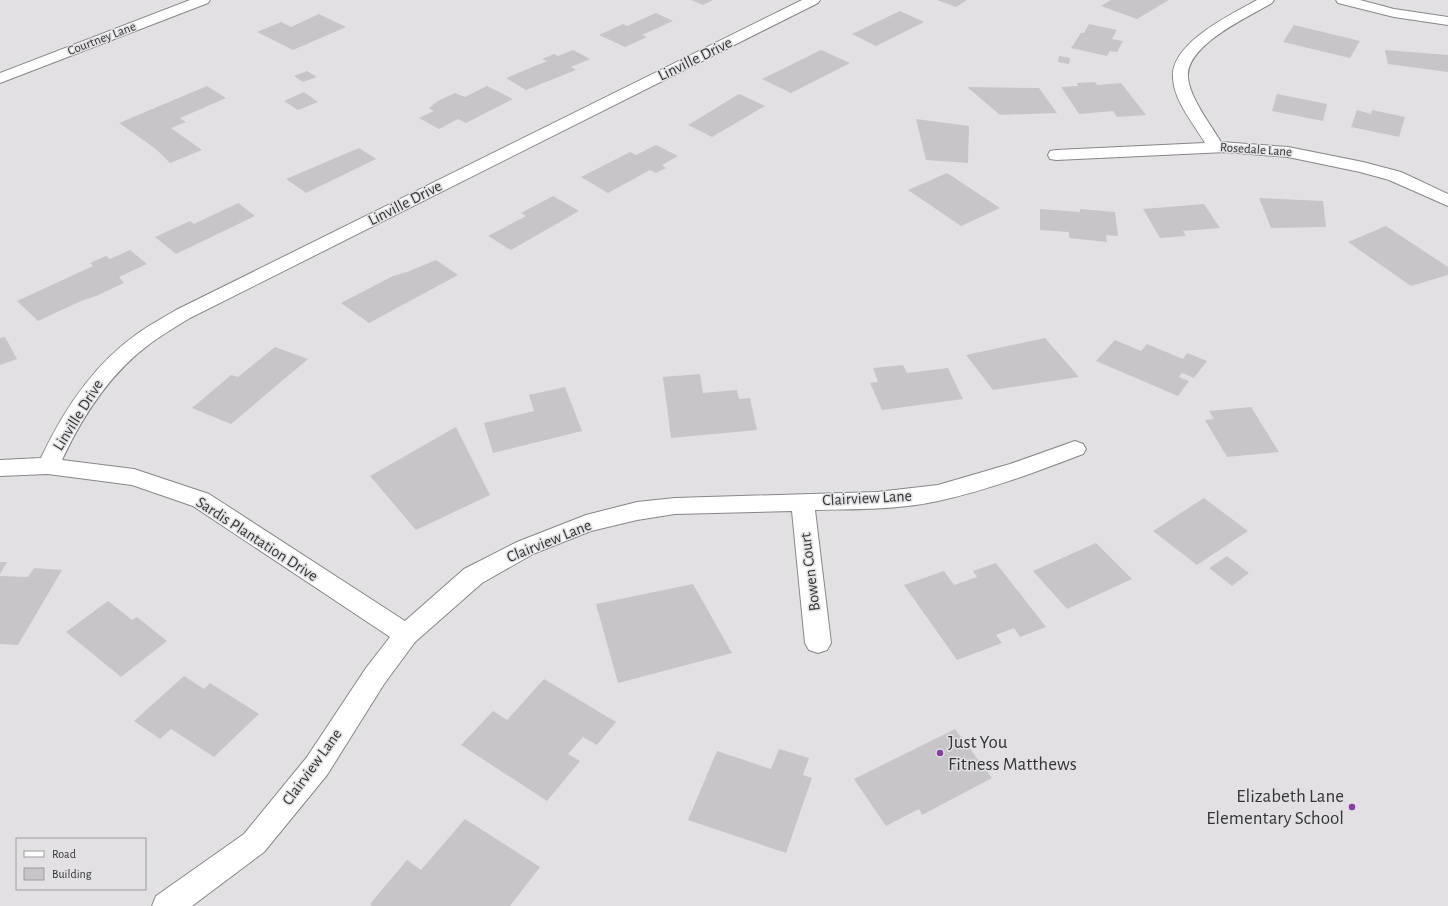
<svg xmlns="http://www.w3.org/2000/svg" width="1448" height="906" font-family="'Alegreya Sans',sans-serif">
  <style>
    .building { fill: #c7c5c8 }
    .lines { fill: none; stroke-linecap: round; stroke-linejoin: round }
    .street-casing { stroke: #888688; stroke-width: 2 }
    .street { fill: #fff; fill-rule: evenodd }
    .poi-dot { fill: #8b3baa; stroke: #e2e0e3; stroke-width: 1.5 }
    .labels { text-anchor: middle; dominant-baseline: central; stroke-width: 3; stroke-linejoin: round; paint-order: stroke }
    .far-street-label { font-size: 13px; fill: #353536; stroke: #e2e0e3 }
    .street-label { font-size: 16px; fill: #353536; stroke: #e2e0e3 }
    .near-poi-label { font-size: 19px; fill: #353536; stroke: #e2e0e3; text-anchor: start }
  </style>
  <rect width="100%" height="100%" fill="#e2e0e3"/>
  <path class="building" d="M 691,0 L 713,0 L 703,5 Z
    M 937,0 L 967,0 L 956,7 Z
    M 1111,0 L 1169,0 L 1137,19 L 1101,6 Z
    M 900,11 L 924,22 L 876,46 L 852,34 Z
    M 656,13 L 673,21 L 642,35 L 647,37 L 625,47 L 599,35 L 623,24 L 627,26 Z
    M 319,14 L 346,27 L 293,50 L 257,32 L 281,22 L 291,27 Z
    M 1089,24 L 1117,30 L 1112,39 L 1123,41 L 1117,52 L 1110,51 L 1107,56 L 1071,48 L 1081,33 L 1084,33 Z
    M 1294,25 L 1360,41 L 1350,58 L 1283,42 Z
    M 573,50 L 590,59 L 571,67 L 576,70 L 526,90 L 506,78 L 547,61 L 542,59 L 554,54 L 558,56 Z
    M 821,50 L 850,63 L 791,93 L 762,79 Z
    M 1385,50 L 1448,55 L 1448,72 L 1388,64 Z
    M 1059,56 L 1070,58 L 1069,64 L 1058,62 Z
    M 307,71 L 317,77 L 303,82 L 294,76 Z
    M 1095,82 L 1097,85 L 1121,83 L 1146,115 L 1117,117 L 1113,111 L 1079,114 L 1061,87 L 1078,86 L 1077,83 Z
    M 207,86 L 226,98 L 180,118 L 186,122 L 171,128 L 202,150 L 170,163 L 156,149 L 119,123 Z
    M 487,86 L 513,99 L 466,123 L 458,119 L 439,129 L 419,118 L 434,111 L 429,108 L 438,101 L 455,93 L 465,97 Z
    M 967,87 L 1039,88 L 1057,113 L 1000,115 Z
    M 304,92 L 318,102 L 298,110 L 284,101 Z
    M 739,94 L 765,106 L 712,137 L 688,125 Z
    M 1277,94 L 1327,104 L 1323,121 L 1272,111 Z
    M 1357,110 L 1371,114 L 1372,110 L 1405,117 L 1399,137 L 1351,127 Z
    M 916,119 L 969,126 L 968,163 L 926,160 Z
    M 656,145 L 678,156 L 662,165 L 666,168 L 656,173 L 650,170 L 608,193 L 581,177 L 630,152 L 636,155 Z
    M 359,148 L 376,159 L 306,193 L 286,179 Z
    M 947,173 L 1000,208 L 961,226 L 908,190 Z
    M 553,196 L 579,211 L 511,250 L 488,236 L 526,216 L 521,213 Z
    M 1259,198 L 1323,201 L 1326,227 L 1271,228 Z
    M 238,203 L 255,216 L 176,254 L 155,237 L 190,221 L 194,224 Z
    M 1204,204 L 1220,228 L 1183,231 L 1186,236 L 1160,238 L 1143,209 Z
    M 1040,209 L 1080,212 L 1080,209 L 1115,212 L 1118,236 L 1106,235 L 1107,242 L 1069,238 L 1069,232 L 1040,230 Z
    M 1386,226 L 1448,267 L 1448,275 L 1411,286 L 1348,242 Z
    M 130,250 L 147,264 L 119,277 L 124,283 L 96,296 L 81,301 L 38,321 L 17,301 L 93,266 L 90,263 L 106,256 L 110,259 Z
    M 436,260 L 458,275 L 369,323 L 341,303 L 393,276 L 407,272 Z
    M 5,337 L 17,359 L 0,365 L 0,338 Z
    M 1045,338 L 1079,377 L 993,390 L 966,355 Z
    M 1115,340 L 1141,351 L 1147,344 L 1183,359 L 1187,353 L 1207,361 L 1194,378 L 1182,373 L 1179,377 L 1189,381 L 1178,396 L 1096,361 Z
    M 275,347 L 308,359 L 231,424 L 192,408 L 231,375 L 238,377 Z
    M 903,365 L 907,373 L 948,368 L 963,399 L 882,410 L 870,383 L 878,382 L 873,368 Z
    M 700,374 L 703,393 L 737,390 L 739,399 L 750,398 L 757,430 L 671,438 L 663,377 Z
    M 565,387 L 582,431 L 493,453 L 484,423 L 534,411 L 529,395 Z
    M 1251,407 L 1279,452 L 1227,457 L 1205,420 L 1214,419 L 1209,411 Z
    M 456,427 L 490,495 L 416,530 L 370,476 Z
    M 1204,498 L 1248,531 L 1197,565 L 1153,531 Z
    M 1096,543 L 1132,579 L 1067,609 L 1033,571 Z
    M 1227,556 L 1249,573 L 1232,586 L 1209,568 Z
    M 0,562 L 7,562 L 0,574 Z
    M 996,563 L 1046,627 L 1020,637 L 1014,628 L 996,635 L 1002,643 L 957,660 L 904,585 L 944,571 L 954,585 L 977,577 L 973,571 Z
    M 34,568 L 62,570 L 18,645 L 0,644 L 0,576 L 28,577 Z
    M 693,584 L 732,653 L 618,683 L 596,604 Z
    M 108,601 L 132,620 L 137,617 L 167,641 L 121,677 L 66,632 Z
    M 184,676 L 204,689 L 210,683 L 259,714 L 214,757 L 171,729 L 160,739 L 134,721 Z
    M 544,679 L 616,722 L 597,745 L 583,737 L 568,754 L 580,761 L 547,801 L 461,745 L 493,711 L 507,720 Z
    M 955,729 L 992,778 L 922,815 L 919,809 L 886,826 L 854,779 Z
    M 779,749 L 809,758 L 803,775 L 812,778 L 786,853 L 688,820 L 717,751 L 771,769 Z
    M 465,819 L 540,867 L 510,906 L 372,906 L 370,904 L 407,860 L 421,870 Z"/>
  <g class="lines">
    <defs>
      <path id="street" d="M 190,0 L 210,0 L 208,3 L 0,83 L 0,73 Z
        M 802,0 L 820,0 L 818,3 L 190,318 C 177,326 163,334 151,343 C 110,373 83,415 62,460 L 134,469 L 209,494 L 405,621 L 464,569 L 517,542 L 586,515 L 637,502 L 675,498 L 877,492 L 938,485 L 1010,464 L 1075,441 L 1083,444 L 1086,449 L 1083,454 C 1036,472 988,490 938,501 C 898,510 855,509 815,510 L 831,643 L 827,650 L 818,653 L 809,650 L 805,643 L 792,511 L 675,514 L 637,520 L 591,531 L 533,554 L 482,583 L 415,642 L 384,684 L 327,775 L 264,852 L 192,906 L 152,906 L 156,896 L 244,834 L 307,757 L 366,668 L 390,637 L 193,506 L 132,485 L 48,474 L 0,476 L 0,460 L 41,458 C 63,411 93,365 137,334 C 149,325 163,318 176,310 Z
        M 1257,0 L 1274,0 L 1272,3 C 1248,17 1186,45 1188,77 C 1189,97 1211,125 1221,142 L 1288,147 L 1363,162 L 1401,172 L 1448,194 L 1448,206 L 1389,180 L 1360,172 L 1288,157 L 1226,152 L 1056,160 L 1050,159 L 1048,155 L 1050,151 L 1056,150 L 1205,143 C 1194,124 1174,101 1173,78 C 1170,43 1232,14 1257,0 Z
        M 1336,0 L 1360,0 L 1394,9 L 1448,17 L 1448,25 L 1394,17 L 1338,3 Z"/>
    </defs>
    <use href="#street" class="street-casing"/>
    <use href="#street" class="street"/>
  </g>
  <g class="poi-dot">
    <circle cx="940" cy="753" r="4"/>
    <circle cx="1352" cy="807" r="4"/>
  </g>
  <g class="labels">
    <g class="far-street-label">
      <text transform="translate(102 39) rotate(-21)">Courtney Lane</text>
      <text transform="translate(1256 150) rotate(4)">Rosedale Lane</text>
    </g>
    <g class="street-label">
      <text transform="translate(695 59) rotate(-26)">Linville Drive</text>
      <text transform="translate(405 203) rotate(-27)">Linville Drive</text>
      <text transform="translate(78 415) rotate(-58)">Linville Drive</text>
      <text transform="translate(867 498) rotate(-3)">Clairview Lane</text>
      <text transform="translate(257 539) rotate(33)">Sardis Plantation Drive</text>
      <text transform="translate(549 541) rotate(-22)">Clairview Lane</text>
      <text transform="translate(810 572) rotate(-97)">Bowen Court</text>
      <text transform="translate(312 767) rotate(-54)">Clairview Lane</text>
    </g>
    <g class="near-poi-label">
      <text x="948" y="742">Just You<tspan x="948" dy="22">Fitness Matthews</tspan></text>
      <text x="1344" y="796" text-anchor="end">Elizabeth Lane<tspan x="1344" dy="22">Elementary School</tspan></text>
    </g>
  </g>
  <rect x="16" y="838" width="130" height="52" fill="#e2e0e3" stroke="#9d9c9e"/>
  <rect x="24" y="851" width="20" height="6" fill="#ffffff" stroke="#9d9c9e"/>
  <text x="52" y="858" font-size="12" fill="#353536">Road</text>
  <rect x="24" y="868" width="20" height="12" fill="#c7c5c8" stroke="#9d9c9e"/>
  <text x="52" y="878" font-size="12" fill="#353536">Building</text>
</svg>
